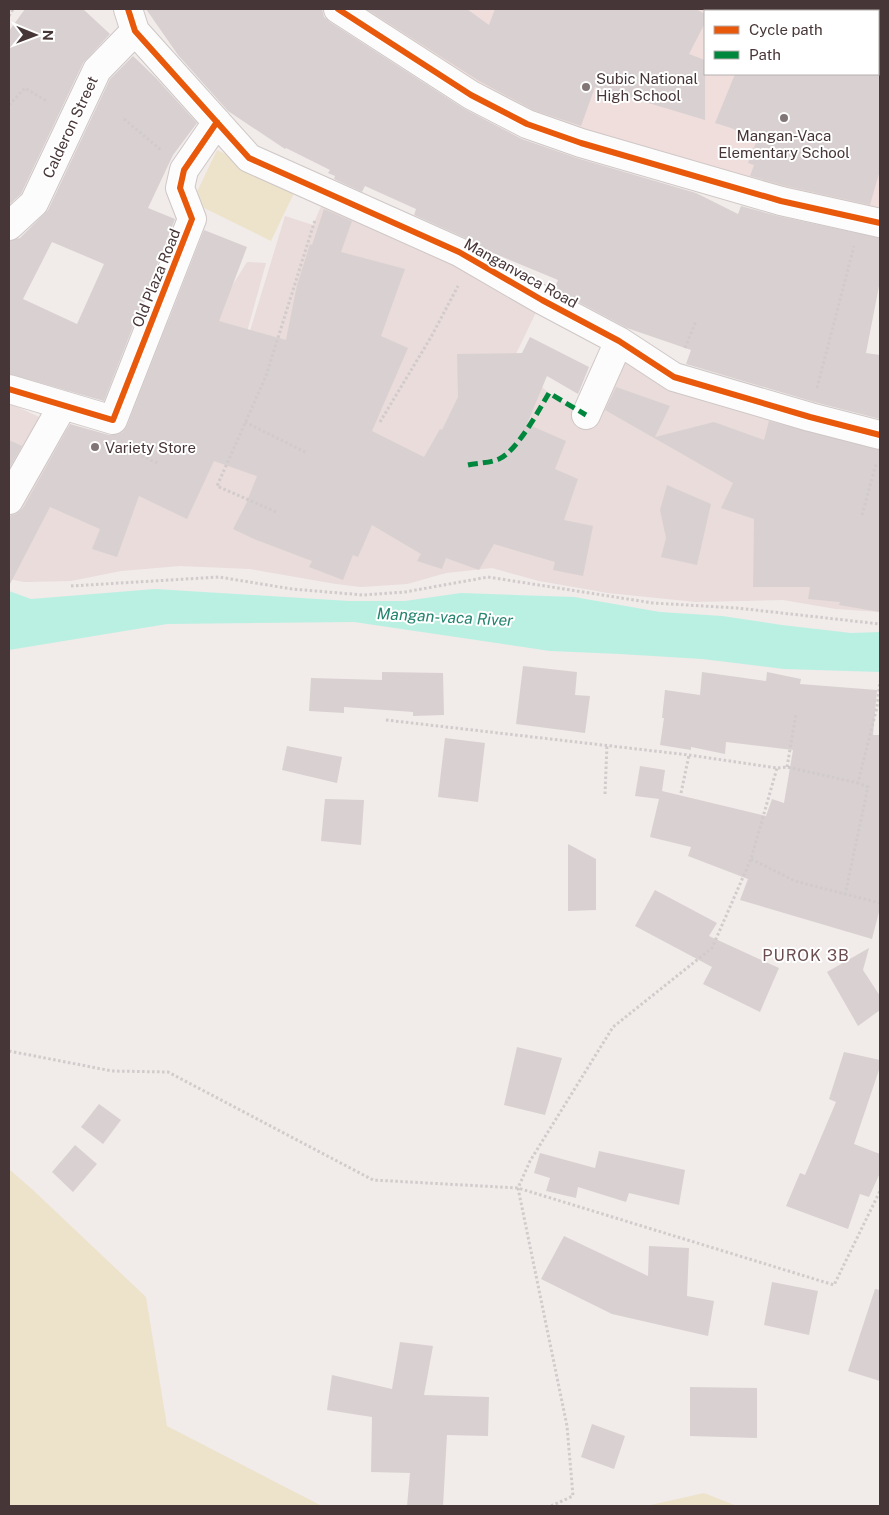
<svg xmlns="http://www.w3.org/2000/svg" width="889" height="1515" font-family="'Public Sans',sans-serif">
  <style>
    .residential { fill: #e9dcdb }
    .education { fill: #efdedc; fill-rule: evenodd }
    .green { fill: #ede3ca }
    .water { fill: #baf0e2 }
    .building { fill: #d9d1d1; fill-rule: evenodd }
    .lines { fill: none; stroke-linecap: round; stroke-linejoin: round }
    .minor-casing { stroke: #cec7c6; stroke-width: 30 }
    .path { stroke: #d2cbcb; stroke-width: 3; stroke-dasharray: 2.5 2.5; stroke-linecap: butt }
    .minor { stroke: #fdfcfc; stroke-width: 28 }
    .quiet { stroke: #00873e; stroke-width: 5; stroke-dasharray: 10 5; stroke-linecap: butt }
    .cycleway-casing { stroke: #fff; stroke-width: 9 }
    .cycleway { stroke: #e8590c; stroke-width: 6 }
    .poi-dot { fill: #827576; stroke: #fff; stroke-width: 2 }
    .labels { text-anchor: middle; dominant-baseline: central; stroke-width: 4; stroke-linejoin: round; paint-order: stroke }
    .poi-label { font-size: 15px; fill: #473637; stroke: #fff; text-anchor: start }
    .street-label { font-size: 15px; fill: #473637; stroke: #fff }
    .water-label { font-size: 16px; font-style: italic; fill: #24846e; stroke: #fff }
    .neighbourhood-label { font-size: 16px; letter-spacing: 1px; fill: #6b4d4f; stroke: #fff }
  </style>
  <rect width="100%" height="100%" fill="#f1ebea"/>
  <path class="residential" d="M 322,204 L 542,300 L 512,362 L 549,393 L 586,415 L 616,349 L 880,445 L 880,612 L 836,609 L 783,600 L 696,602 L 608,593 L 539,581 L 492,568 L 446,573 L 407,584 L 361,587 L 336,584 L 250,569 L 180,566 L 121,571 L 71,581 L 24,582 L 9,579 L 9,403 L 52,423 L 86,435 L 116,442 L 111,431 L 159,317 L 202,334 L 247,262 L 266,263 L 245,339 L 250,331 L 285,216 L 313,225 Z"/>
  <path class="education" d="M 350,9 L 880,9 L 880,209 L 878,216 L 542,125 ZM 705,11 L 878,11 L 878,74 L 705,74 Z"/>
  <path class="green" d="M 217,150 L 296,189 L 271,241 L 192,202 Z
    M 9,1169 L 34,1191 L 146,1297 L 167,1426 L 322,1506 L 9,1506 Z
    M 704,1493 L 737,1506 L 646,1506 Z"/>
  <path class="water" d="M 155,589 L 349,601 L 405,601 L 461,593 L 574,597 L 660,612 L 722,616 L 782,625 L 851,633 L 880,632 L 880,672 L 784,669 L 702,659 L 620,654 L 550,651 L 354,622 L 167,624 L 9,650 L 9,591 L 31,599 Z"/>
  <path class="building" d="M 25,9 L 83,9 L 110,34 L 83,63 L 21,194 L 9,205 L 9,31 Z
    M 146,9 L 322,9 L 324,17 L 330,22 L 463,108 L 522,139 L 577,158 L 696,193 L 738,214 L 741,206 L 778,216 L 880,238 L 880,281 L 866,353 L 880,355 L 880,419 L 814,402 L 686,364 L 691,350 L 627,328 L 554,289 L 558,280 L 486,250 L 465,238 L 414,215 L 416,209 L 365,186 L 362,192 L 334,179 L 335,176 L 328,173 L 330,170 L 286,148 L 285,149 L 228,111 L 178,55 Z
    M 366,9 L 467,9 L 489,25 L 495,9 L 696,9 L 705,14 L 705,23 L 689,54 L 705,60 L 705,120 L 595,87 L 581,126 L 533,110 L 479,81 Z
    M 133,56 L 156,78 L 197,123 L 173,155 L 148,208 L 175,219 L 104,401 L 9,374 L 9,241 L 20,238 L 48,210 L 110,79 ZM 52,242 L 104,264 L 77,324 L 23,299 Z
    M 735,74 L 880,74 L 880,170 L 870,205 L 785,186 L 750,176 L 754,165 L 748,163 L 757,140 L 731,128 L 715,123 Z
    M 324,209 L 352,221 L 341,252 L 405,269 L 381,336 L 408,348 L 372,431 L 424,457 L 440,429 L 442,430 L 458,397 L 457,354 L 522,353 L 530,337 L 589,367 L 578,394 L 547,376 L 527,424 L 566,441 L 555,469 L 578,479 L 564,520 L 593,526 L 583,576 L 553,570 L 555,562 L 494,544 L 479,570 L 446,558 L 442,569 L 417,561 L 421,554 L 372,525 L 358,557 L 353,555 L 343,580 L 309,567 L 312,561 L 254,539 L 233,529 L 246,504 L 257,476 L 214,461 L 187,519 L 139,496 L 117,557 L 92,549 L 100,529 L 50,507 L 9,586 L 9,516 L 16,514 L 23,508 L 70,424 L 109,435 L 117,435 L 123,432 L 127,426 L 204,230 L 247,247 L 219,321 L 286,340 L 297,285 L 310,244 L 312,245 Z
    M 616,387 L 670,406 L 655,437 L 714,422 L 764,440 L 769,421 L 880,450 L 880,612 L 839,605 L 840,602 L 808,599 L 810,587 L 753,587 L 754,519 L 721,508 L 733,483 L 605,410 Z
    M 9,440 L 22,446 L 9,469 Z
    M 667,485 L 711,504 L 697,565 L 661,557 L 666,538 L 660,510 Z
    M 523,666 L 577,672 L 575,695 L 590,696 L 585,733 L 516,724 Z
    M 382,672 L 443,673 L 444,715 L 413,716 L 413,712 L 344,707 L 344,713 L 309,711 L 311,678 L 382,680 Z
    M 702,672 L 766,681 L 767,672 L 801,679 L 800,684 L 877,690 L 873,735 L 880,735 L 880,908 L 872,939 L 740,900 L 748,879 L 688,856 L 691,847 L 650,837 L 659,799 L 635,796 L 640,766 L 665,770 L 662,791 L 766,816 L 772,799 L 784,803 L 793,750 L 726,742 L 725,754 L 691,747 L 691,750 L 660,745 L 664,718 L 662,718 L 665,690 L 700,695 Z
    M 445,738 L 485,743 L 478,802 L 438,797 Z
    M 287,746 L 342,757 L 337,783 L 282,770 Z
    M 325,799 L 364,800 L 361,845 L 321,841 Z
    M 568,844 L 596,859 L 596,910 L 568,911 Z
    M 655,890 L 717,923 L 709,936 L 779,968 L 760,1012 L 703,984 L 712,967 L 635,926 Z
    M 869,948 L 863,970 L 880,996 L 880,1010 L 858,1026 L 827,972 Z
    M 517,1047 L 562,1058 L 545,1115 L 504,1105 Z
    M 844,1052 L 880,1060 L 880,1067 L 854,1144 L 880,1154 L 880,1173 L 869,1197 L 860,1194 L 848,1229 L 786,1206 L 800,1173 L 805,1175 L 836,1102 L 829,1099 Z
    M 99,1104 L 121,1120 L 103,1144 L 81,1127 Z
    M 75,1145 L 97,1164 L 73,1192 L 52,1172 Z
    M 599,1151 L 685,1170 L 679,1205 L 629,1193 L 626,1202 L 578,1187 L 576,1198 L 546,1191 L 550,1178 L 534,1173 L 540,1153 L 595,1168 Z
    M 564,1236 L 648,1276 L 649,1246 L 689,1248 L 687,1296 L 714,1301 L 708,1336 L 612,1314 L 541,1279 Z
    M 772,1282 L 818,1291 L 809,1335 L 764,1325 Z
    M 875,1289 L 880,1290 L 880,1381 L 848,1371 Z
    M 400,1342 L 433,1346 L 424,1395 L 489,1397 L 488,1436 L 447,1435 L 443,1506 L 407,1506 L 410,1473 L 371,1472 L 372,1417 L 327,1410 L 332,1375 L 392,1389 Z
    M 690,1387 L 757,1388 L 757,1438 L 690,1436 Z
    M 592,1424 L 625,1436 L 614,1469 L 581,1457 Z"/>
  <g class="lines">
    <defs>
      <path id="minor" d="M 128,9 L 135,31 L 249,158 L 459,252 L 542,300 L 619,341 L 674,377 L 810,417 L 880,435
        M 338,9 L 471,95 L 527,124 L 581,143 L 781,201 L 880,223
        M 9,226 L 34,203 L 97,70 L 135,31
        M 9,389 L 113,420 L 192,219 L 180,188 L 184,170 L 217,122
        M 586,415 L 619,341
        M 9,500 L 63,405"/>
    </defs>
    <use href="#minor" class="minor-casing"/>
    <path class="path" d="M 9,16 L 13,9
      M 9,105 L 25,88 L 48,102
      M 124,119 L 161,150
      M 685,348 L 696,321
      M 817,388 L 854,246
      M 245,422 L 307,453
      M 380,422 L 431,337 L 458,286
      M 123,448 L 158,463
      M 276,512 L 217,486 L 266,376 L 315,220
      M 862,515 L 876,464
      M 71,586 L 219,577 L 292,589 L 363,595 L 405,592 L 488,577 L 653,603 L 737,608 L 880,624
      M 386,720 L 689,755 L 777,768 L 787,767 L 858,783
      M 787,767 L 796,714
      M 681,793 L 689,755
      M 605,794 L 607,745
      M 751,859 L 795,881 L 880,903
      M 845,895 L 868,787 L 858,783 L 877,707 L 880,681
      M 9,1051 L 112,1071 L 168,1072 L 373,1180 L 518,1188 L 834,1285 L 880,1191
      M 551,1506 L 573,1496 L 567,1426 L 518,1188 L 530,1161 L 613,1027 L 712,948 L 751,859 L 777,768"/>
    <use href="#minor" class="minor"/>
    <path class="quiet" d="M 468,465 C 477,463 490,463 499,459 C 517,451 539,410 549,393 L 586,415"/>
    <defs>
      <path id="cycleway" d="M 128,9 L 135,31 L 249,158 L 459,252 L 542,300 L 619,341 L 674,377 L 810,417 L 880,435
        M 338,9 L 471,95 L 527,124 L 581,143 L 781,201 L 880,223
        M 9,389 L 113,420 L 192,219 L 180,188 L 184,170 L 217,122"/>
    </defs>
    <use href="#cycleway" class="cycleway-casing"/>
    <use href="#cycleway" class="cycleway"/>
  </g>
  <g class="poi-dot">
    <circle cx="586" cy="87" r="5"/>
    <circle cx="784" cy="118" r="5"/>
    <circle cx="95" cy="447" r="5"/>
  </g>
  <g class="labels">
    <g class="poi-label">
      <text x="596" y="78">Subic National<tspan x="596" dy="17">High School</tspan></text>
      <text x="784" y="135" text-anchor="middle">Mangan-Vaca<tspan x="784" dy="17">Elementary School</tspan></text>
      <text x="105" y="447">Variety Store</text>
    </g>
    <g class="street-label">
      <text transform="translate(70 127) rotate(-65)">Calderon Street</text>
      <text transform="translate(521 273) rotate(29)">Manganvaca Road</text>
      <text transform="translate(156 278) rotate(-68)">Old Plaza Road</text>
    </g>
    <g class="water-label">
      <text transform="translate(445 617) rotate(3)">Mangan-vaca River</text>
    </g>
    <g class="neighbourhood-label">
      <text x="806" y="955">PUROK 3B</text>
    </g>
  </g>
  <rect width="889" height="1515" fill="none" stroke="#473637" stroke-width="20"/>
  <rect x="704" y="10" width="175" height="65" fill="#ffffff" stroke="#b5afaf"/>
  <rect x="714" y="26" width="25" height="8" fill="#e8590c" stroke="#b5afaf"/>
  <text x="749" y="35" font-size="15" fill="#473637">Cycle path</text>
  <rect x="714" y="51" width="25" height="8" fill="#00873e" stroke="#b5afaf"/>
  <text x="749" y="60" font-size="15" fill="#473637">Path</text>
  <g transform="translate(35 35) rotate(91)" stroke="#ffffff" stroke-width="4" paint-order="stroke">
  <path d="M0-4L9 19L0 12L-9 19Z" fill="#473637"/>
  <text y="-8" font-size="14" font-weight="bold" text-anchor="middle" fill="#473637">N</text>
  </g>
</svg>
